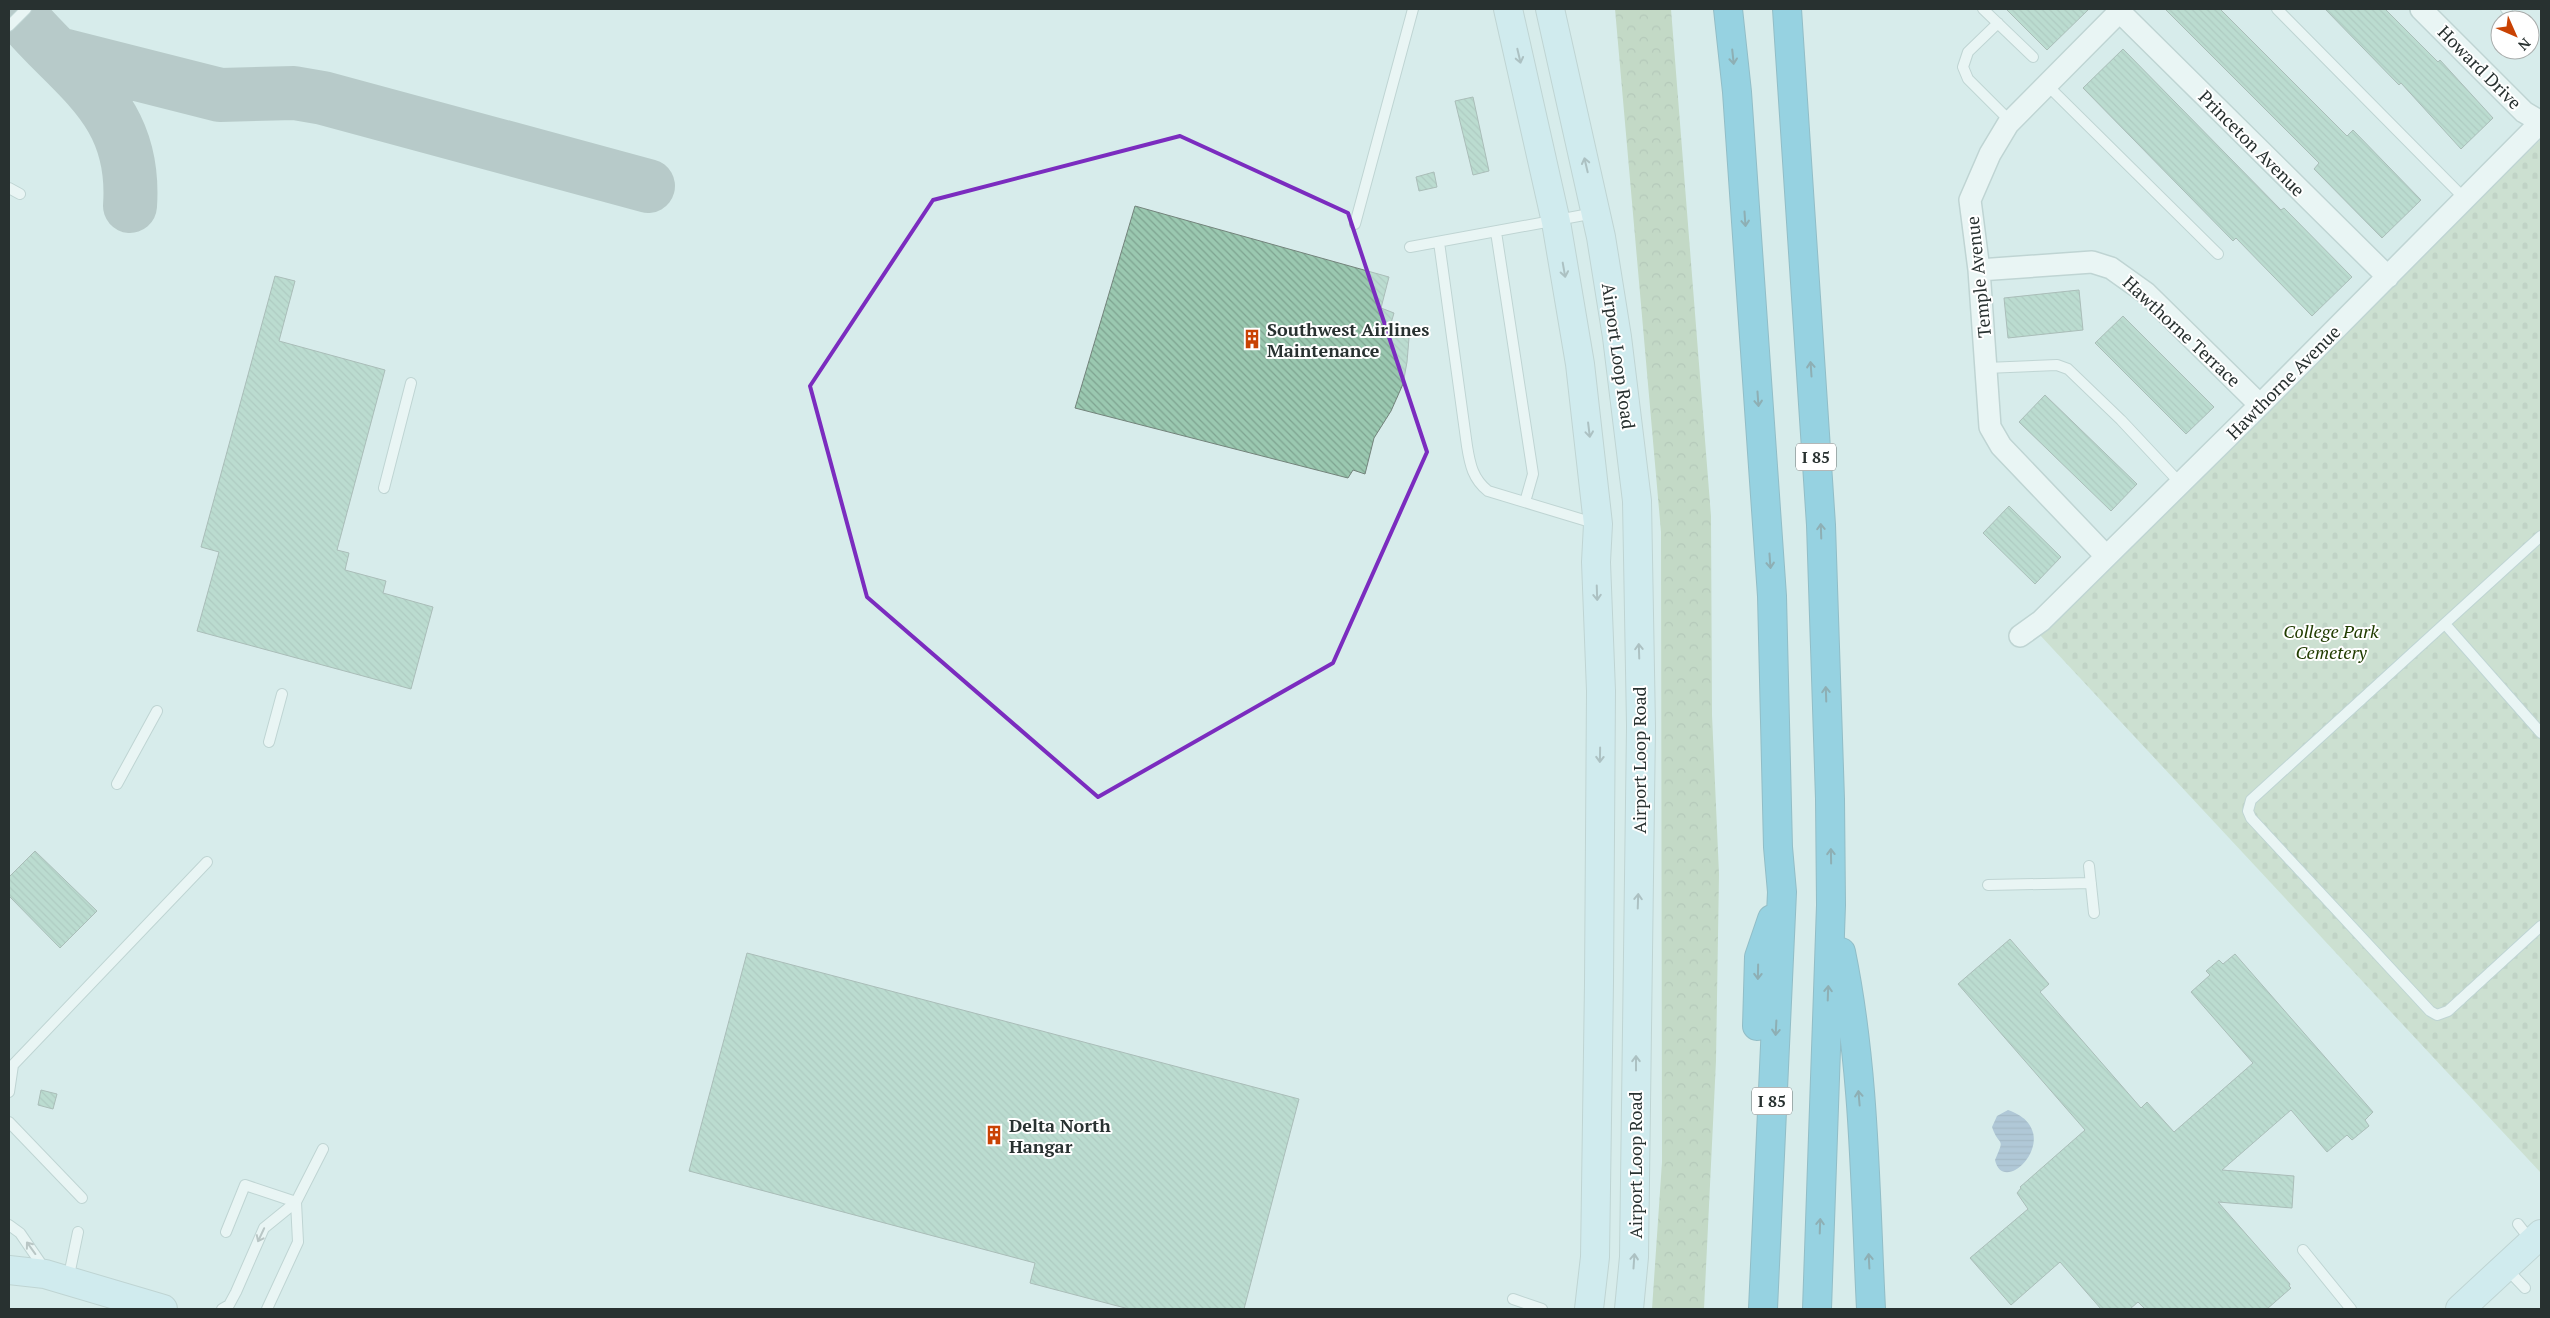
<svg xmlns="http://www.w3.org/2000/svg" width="2550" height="1318" font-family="'PT Serif',serif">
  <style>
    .forest { fill: url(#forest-crowns) }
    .cemetery { fill: url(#cemetery-stones) }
    .water { fill: url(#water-rules) }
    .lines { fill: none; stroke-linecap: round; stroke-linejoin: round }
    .taxiway { stroke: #91a1a0; stroke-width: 54 }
    .building { fill: url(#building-back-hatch); stroke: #73837b }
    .lane-casing { stroke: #a2b7b6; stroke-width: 12 }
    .street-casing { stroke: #a2b7b6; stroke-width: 24 }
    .secondary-casing { stroke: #a2b7b6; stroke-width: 30 }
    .highway-casing { stroke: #3d849b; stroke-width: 30 }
    .lane { stroke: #fff; stroke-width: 10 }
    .street { stroke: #fff; stroke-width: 21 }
    .secondary { stroke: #c8e8f2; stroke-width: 28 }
    .highway { stroke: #48b1d4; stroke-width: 28 }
    .oneway { stroke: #788c91 }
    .oneway2 { stroke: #356472 }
    .oneway3 { stroke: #949898 }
    .marked { fill: none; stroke: #7b2cbf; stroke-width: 4; stroke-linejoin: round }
    .labels { text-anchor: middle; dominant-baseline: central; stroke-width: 4; stroke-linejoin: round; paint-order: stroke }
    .shield { fill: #fff; stroke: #686f6e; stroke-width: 1 }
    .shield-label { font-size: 16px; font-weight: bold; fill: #283130 }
    .street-label { font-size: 18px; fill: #283130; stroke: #fff }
    .poi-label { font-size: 18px; font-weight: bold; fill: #283130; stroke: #fff; text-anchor: start }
    .park-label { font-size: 18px; font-style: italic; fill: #213c00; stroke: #fff }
  </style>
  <defs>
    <pattern id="forest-crowns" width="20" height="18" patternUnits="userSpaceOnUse" patternTransform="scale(1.25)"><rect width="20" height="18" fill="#abc19a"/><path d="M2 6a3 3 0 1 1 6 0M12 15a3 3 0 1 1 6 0" fill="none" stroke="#8b9d7e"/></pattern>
    <pattern id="cemetery-stones" width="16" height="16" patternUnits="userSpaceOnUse" patternTransform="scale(1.25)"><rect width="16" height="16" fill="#bfd1b1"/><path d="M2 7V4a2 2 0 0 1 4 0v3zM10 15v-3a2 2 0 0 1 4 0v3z" fill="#a4b499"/></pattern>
    <pattern id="water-rules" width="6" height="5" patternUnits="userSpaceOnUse" patternTransform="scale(1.25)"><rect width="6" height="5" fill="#809bbe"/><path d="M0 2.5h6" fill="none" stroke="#697f9b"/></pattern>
    <pattern id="building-back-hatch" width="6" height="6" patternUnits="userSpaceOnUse" patternTransform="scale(1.25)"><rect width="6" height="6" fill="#9ac8b0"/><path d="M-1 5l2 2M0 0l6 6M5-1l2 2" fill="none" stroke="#7ea390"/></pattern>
  </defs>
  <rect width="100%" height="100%" fill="#d7eceb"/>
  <path class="forest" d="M 1615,9 L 1671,9 L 1711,516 L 1712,715 L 1719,874 L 1716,1061 L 1704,1309 L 1652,1309 L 1662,1162 L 1661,532 Z"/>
  <path class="cemetery" d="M 2541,139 L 2541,1173 L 2039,634 Z"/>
  <path class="water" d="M 2008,1110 C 2069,1131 2004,1200 1995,1160 C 2006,1135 1999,1148 1992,1127 L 1997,1116 Z"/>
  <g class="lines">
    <path class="taxiway" d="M 15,9 C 69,77 137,105 130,206
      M 58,54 L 220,95 L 294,93 L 323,98 L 648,186"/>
  </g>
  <path class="building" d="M 2006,9 L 2089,9 L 2047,50 Z
    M 2165,9 L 2220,9 L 2347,136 L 2353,130 L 2421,200 L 2382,238 L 2314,169 L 2319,163 Z
    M 2325,9 L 2385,9 L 2438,62 L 2440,60 L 2493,118 L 2461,149 L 2401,83 L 2399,85 Z
    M 2123,49 L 2281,210 L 2284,208 L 2352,277 L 2312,316 L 2236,238 L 2233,241 L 2083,88 Z
    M 1473,97 L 1489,171 L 1473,175 L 1455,101 Z
    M 1434,172 L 1437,187 L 1419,191 L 1416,177 Z
    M 1135,206 L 1389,277 L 1381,308 L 1394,313 L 1389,330 L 1409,338 L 1407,362 L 1403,384 L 1391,411 L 1374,438 L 1365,474 L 1353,470 L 1348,478 L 1075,408 Z
    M 275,276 L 295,281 L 279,341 L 385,370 L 337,550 L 349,553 L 345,570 L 386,581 L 383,593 L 433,607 L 411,689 L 197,631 L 219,552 L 201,547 Z
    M 2079,290 L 2083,330 L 2008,338 L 2004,298 Z
    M 2123,316 L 2214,407 L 2186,434 L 2095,343 Z
    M 2045,395 L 2137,484 L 2111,511 L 2019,422 Z
    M 2009,506 L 2061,557 L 2035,584 L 1983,533 Z
    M 35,851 L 97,911 L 60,948 L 9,896 L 9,877 Z
    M 2010,939 L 2049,984 L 2040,992 L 2141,1108 L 2147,1102 L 2174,1132 L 2253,1063 L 2191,992 L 2210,975 L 2206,971 L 2219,960 L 2223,964 L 2235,954 L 2373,1112 L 2365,1120 L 2369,1126 L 2352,1140 L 2347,1135 L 2327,1152 L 2291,1110 L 2222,1170 L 2294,1176 L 2292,1208 L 2218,1202 L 2290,1284 L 2289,1286 L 2291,1288 L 2267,1309 L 2145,1309 L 2138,1302 L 2130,1309 L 2101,1309 L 2060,1262 L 2011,1305 L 1970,1258 L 2028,1209 L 2017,1193 L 2021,1188 L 2020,1187 L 2085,1130 L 1958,984 Z
    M 747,953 L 1299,1099 L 1244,1309 L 1129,1309 L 1030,1283 L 1035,1263 L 689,1171 Z
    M 41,1090 L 57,1094 L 53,1109 L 38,1105 Z"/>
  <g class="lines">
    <defs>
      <path id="lane" d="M 1983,9 L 2033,57
        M 2277,9 L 2465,199
        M 2506,9 L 2507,9
        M 1998,23 L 1968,52 L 1963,67 L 1968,79 L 2011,122
        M 9,26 L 26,9
        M 2047,85 L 2218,254
        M 9,188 L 20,194
        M 1355,224 L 1413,9
        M 1496,232 L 1533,474 L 1525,502
        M 1439,242 L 1467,446 C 1470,465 1473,479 1488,491 L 1597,524
        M 1410,247 L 1595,213
        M 1986,368 L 2057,365 L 2068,369 L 2121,420 L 2180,483
        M 384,488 L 411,383
        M 2541,536 L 2251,800 L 2248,811 L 2251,818 L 2430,1011 L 2437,1015 L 2448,1011 L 2541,926
        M 2445,624 L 2541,733
        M 269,742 L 282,694
        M 117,784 L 157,711
        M 2089,866 L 2094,913
        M 1988,885 L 2091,883
        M 9,1092 L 13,1065 L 207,862
        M 9,1122 L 82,1198
        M 2518,1224 L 2532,1242
        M 9,1225 L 20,1233 L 46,1271
        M 226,1232 L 245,1185 L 296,1202
        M 2303,1250 L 2351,1309
        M 2505,1267 L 2525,1288
        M 68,1280 L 78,1232
        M 1513,1299 L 1542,1309
        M 222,1309 L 229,1305 L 236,1292 L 264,1228 L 296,1202 L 323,1149
        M 267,1309 L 298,1242 L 296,1202"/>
      <path id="street" d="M 2117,9 L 2388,277
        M 2421,9 L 2524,112 L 2541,122
        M 1979,270 L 2092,262 L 2111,268 L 2146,293 L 2260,405
        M 2106,556 L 2001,446 L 1990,427 L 1979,270 L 1970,200 L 1990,154 L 2008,124 L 2122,9
        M 2020,636 L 2041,621 L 2260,405 L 2541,122"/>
      <path id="secondary" d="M 1508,9 L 1556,222 L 1580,364 L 1598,524 L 1596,562 L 1601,691 L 1599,983 L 1595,1257 L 1589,1309
        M 1550,9 L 1601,237 L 1617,337 L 1637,501 L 1641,726 L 1634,1257 L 1629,1309
        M 9,1270 L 45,1274 L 163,1309
        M 2460,1309 L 2541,1234"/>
      <path id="highway" d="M 1728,9 L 1737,92 L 1772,596 L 1778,847 L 1782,892 L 1763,1309
        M 1787,9 L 1821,525 L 1830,799 L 1831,905 L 1817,1309
        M 1841,952 C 1865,1069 1865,1191 1871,1309
        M 1757,1026 L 1759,957 L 1772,919"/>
    </defs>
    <use href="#lane" class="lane-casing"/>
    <use href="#street" class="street-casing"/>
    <use href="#secondary" class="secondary-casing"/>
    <use href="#highway" class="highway-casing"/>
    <use href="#lane" class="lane"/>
    <use href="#street" class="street"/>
    <use href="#secondary" class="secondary"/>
    <use href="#highway" class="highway"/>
  </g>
  <defs><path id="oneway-shaft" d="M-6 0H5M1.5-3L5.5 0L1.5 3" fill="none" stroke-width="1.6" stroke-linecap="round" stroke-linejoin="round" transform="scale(1.25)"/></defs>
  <g class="oneway">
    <use href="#oneway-shaft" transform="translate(1519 56) rotate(77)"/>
    <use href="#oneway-shaft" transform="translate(1586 165) rotate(-103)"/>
    <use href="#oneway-shaft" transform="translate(1564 270) rotate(80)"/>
    <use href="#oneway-shaft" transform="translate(1589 430) rotate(83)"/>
    <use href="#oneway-shaft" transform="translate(1597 593) rotate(88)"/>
    <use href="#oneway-shaft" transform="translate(1639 651) rotate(-92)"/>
    <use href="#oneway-shaft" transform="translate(1600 755) rotate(91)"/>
    <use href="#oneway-shaft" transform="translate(1638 901) rotate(-88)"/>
    <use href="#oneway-shaft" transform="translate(1636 1063) rotate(-90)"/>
    <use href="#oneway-shaft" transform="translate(1634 1261) rotate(-86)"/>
  </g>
  <g class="oneway2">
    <use href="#oneway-shaft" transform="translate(1733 57) rotate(84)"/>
    <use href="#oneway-shaft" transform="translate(1745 219) rotate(86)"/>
    <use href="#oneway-shaft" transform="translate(1811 369) rotate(-94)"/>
    <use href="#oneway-shaft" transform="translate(1758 399) rotate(86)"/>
    <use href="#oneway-shaft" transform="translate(1821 531) rotate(-92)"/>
    <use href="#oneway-shaft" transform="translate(1770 561) rotate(86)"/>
    <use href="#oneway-shaft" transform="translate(1826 694) rotate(-92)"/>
    <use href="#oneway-shaft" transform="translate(1831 856) rotate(-91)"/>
    <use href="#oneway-shaft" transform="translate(1758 972) rotate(91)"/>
    <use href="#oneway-shaft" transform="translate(1828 993) rotate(-88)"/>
    <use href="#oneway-shaft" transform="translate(1776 1028) rotate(93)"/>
    <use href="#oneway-shaft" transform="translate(1859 1098) rotate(-95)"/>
    <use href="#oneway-shaft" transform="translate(1820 1226) rotate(-88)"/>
    <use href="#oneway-shaft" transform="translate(1869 1261) rotate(-93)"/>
  </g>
  <g class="oneway3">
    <use href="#oneway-shaft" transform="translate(261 1235) rotate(115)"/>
    <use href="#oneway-shaft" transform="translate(31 1248) rotate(-126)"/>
  </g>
  <path d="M0 0H2550V1318H0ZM 1180,136 L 1348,213 L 1427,452 L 1333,663 L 1098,797 L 867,597 L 810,386 L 933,200 Z" fill="#d7eceb" fill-opacity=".55" fill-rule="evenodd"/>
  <path class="marked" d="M 1180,136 L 1348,213 L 1427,452 L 1333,663 L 1098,797 L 867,597 L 810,386 L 933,200 Z"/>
  <defs>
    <symbol id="building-bare" viewBox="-9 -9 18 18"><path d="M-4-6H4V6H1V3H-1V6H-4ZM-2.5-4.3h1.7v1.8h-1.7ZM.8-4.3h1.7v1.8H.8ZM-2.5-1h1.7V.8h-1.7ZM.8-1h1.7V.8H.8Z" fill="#c94203" stroke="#fff" stroke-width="2.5" paint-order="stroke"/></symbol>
  </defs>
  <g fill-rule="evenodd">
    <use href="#building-bare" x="1238" y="325" width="28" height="28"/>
    <use href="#building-bare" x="980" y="1121" width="28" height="28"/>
  </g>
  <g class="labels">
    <g class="shield">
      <rect x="1796" y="443.5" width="40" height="27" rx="4"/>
      <rect x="1752" y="1087.5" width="40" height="27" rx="4"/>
    </g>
    <g class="shield-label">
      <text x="1816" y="457">I 85</text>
      <text x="1772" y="1101">I 85</text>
    </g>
    <g class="street-label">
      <text transform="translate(2480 67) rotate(45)">Howard Drive</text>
      <text transform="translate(2252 143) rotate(45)">Princeton Avenue</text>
      <text transform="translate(1978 277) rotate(-96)">Temple Avenue</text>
      <text transform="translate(2182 331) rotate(43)">Hawthorne Terrace</text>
      <text transform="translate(1619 356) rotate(82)">Airport Loop Road</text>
      <text transform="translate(2283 382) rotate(-45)">Hawthorne Avenue</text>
      <text transform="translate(1639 760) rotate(-90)">Airport Loop Road</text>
      <text transform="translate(1635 1165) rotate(-90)">Airport Loop Road</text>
    </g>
    <g class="poi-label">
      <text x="1267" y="329">Southwest Airlines<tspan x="1267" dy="21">Maintenance</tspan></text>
      <text x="1009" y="1125">Delta North<tspan x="1009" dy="21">Hangar</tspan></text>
    </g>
    <g class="park-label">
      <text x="2331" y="631">College Park<tspan x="2331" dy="21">Cemetery</tspan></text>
    </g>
  </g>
  <rect width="2550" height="1318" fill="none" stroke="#283130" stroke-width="20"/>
  <g transform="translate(2515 35) rotate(135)"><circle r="24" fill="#ffffff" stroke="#a9adac"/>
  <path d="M0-4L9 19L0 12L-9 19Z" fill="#c94203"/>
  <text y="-8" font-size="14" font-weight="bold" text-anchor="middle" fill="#283130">N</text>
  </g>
</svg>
